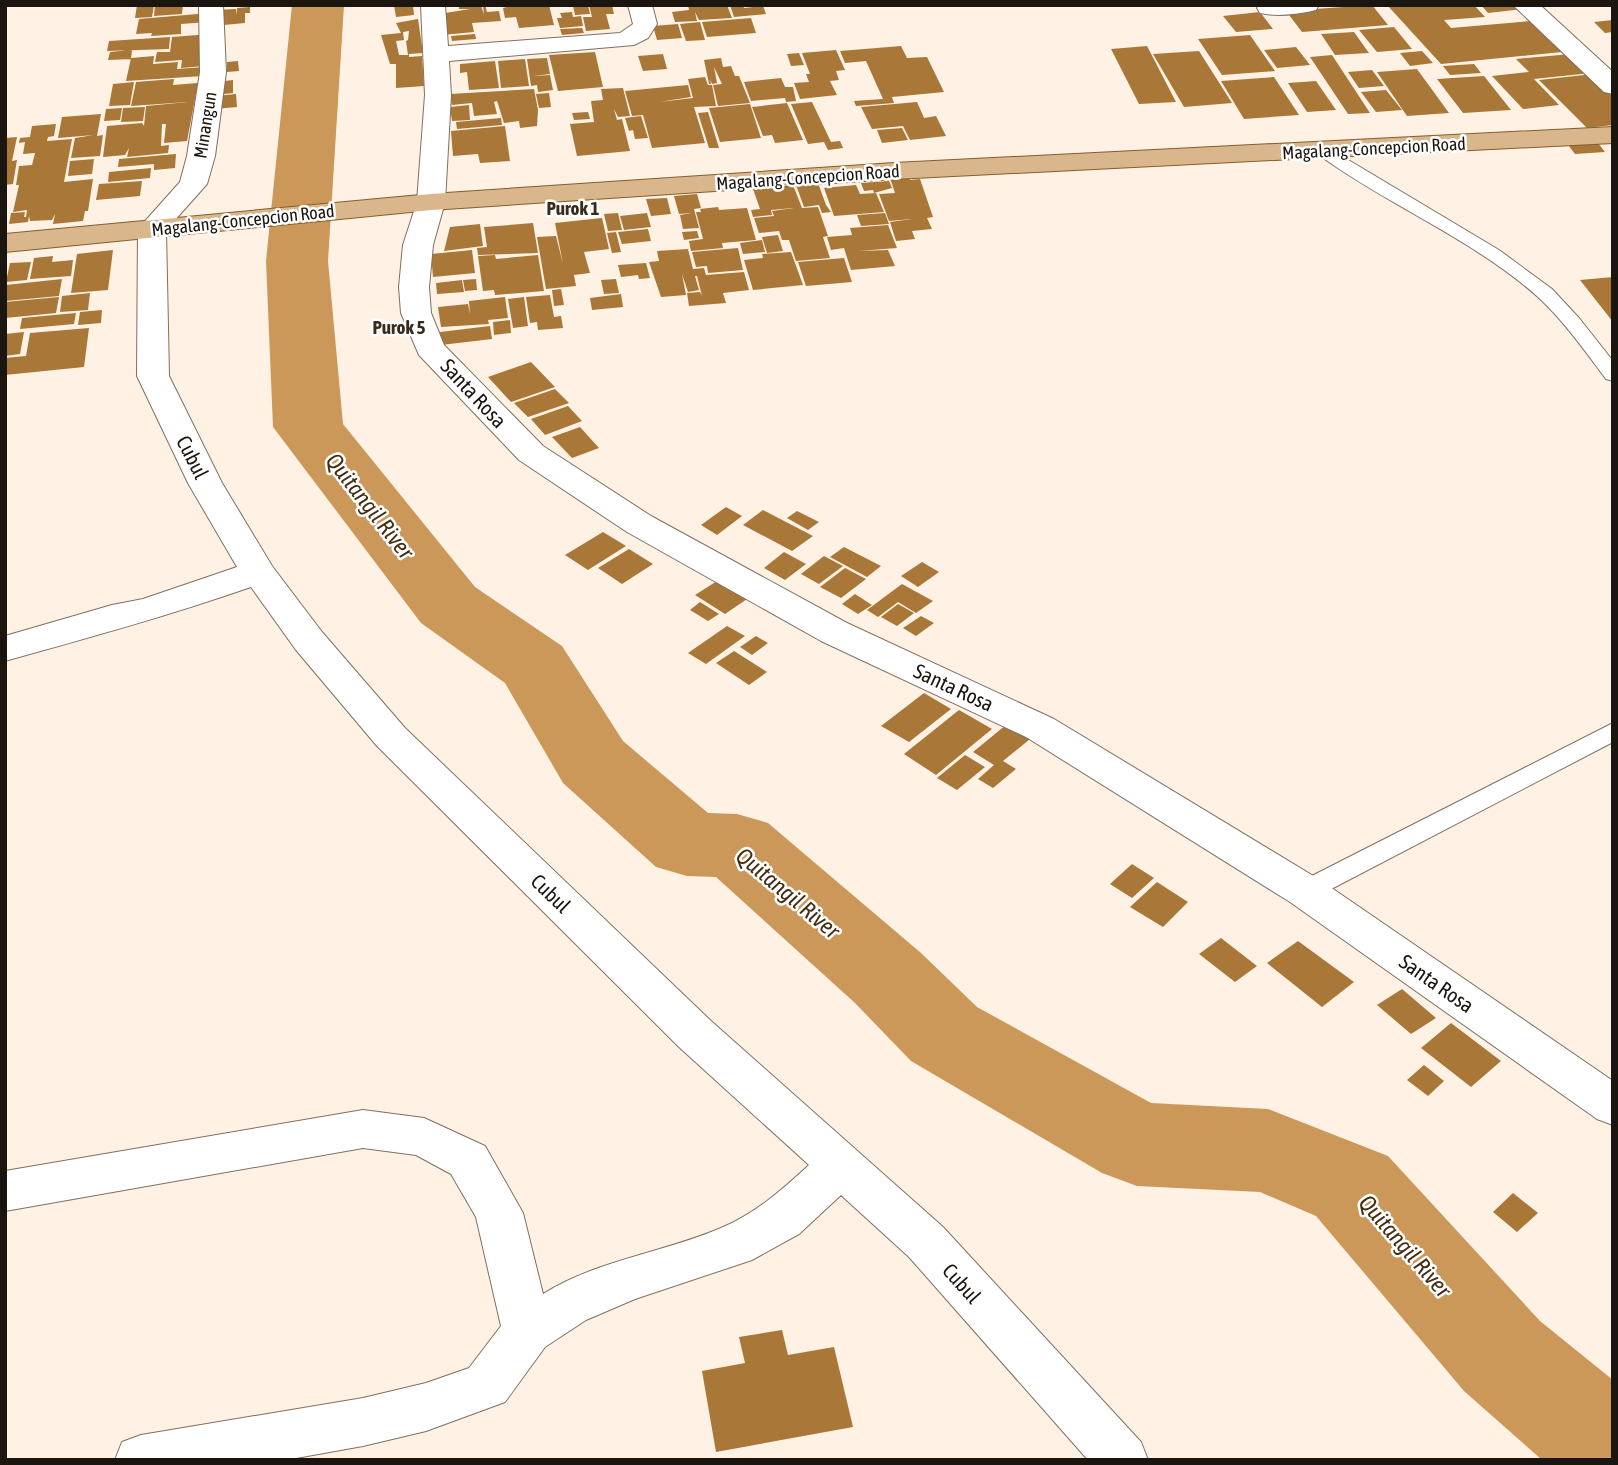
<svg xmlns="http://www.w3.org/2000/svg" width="1618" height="1465" font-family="'Asap Condensed',sans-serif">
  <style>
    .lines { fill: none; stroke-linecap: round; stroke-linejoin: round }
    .river { fill: #cc9859; fill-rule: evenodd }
    .building { fill: #a97737; fill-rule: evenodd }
    .lane-casing { stroke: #7f7060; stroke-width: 2 }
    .street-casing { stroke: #7f7060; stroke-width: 2 }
    .secondary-casing { stroke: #7f7060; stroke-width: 2 }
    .primary-casing { stroke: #855e2d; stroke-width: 2 }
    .lane { fill: #fff; fill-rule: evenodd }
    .street { fill: #fff; fill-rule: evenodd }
    .secondary { fill: #fff; fill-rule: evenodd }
    .primary { fill: #d9b68b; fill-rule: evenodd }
    .labels { text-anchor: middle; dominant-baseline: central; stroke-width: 5; stroke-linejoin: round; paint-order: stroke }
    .far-street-label { font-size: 18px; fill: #1a150e; stroke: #fff }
    .far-neighbourhood-label { font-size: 19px; font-weight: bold; fill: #382b1c; stroke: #fff }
    .street-label { font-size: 21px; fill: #1a150e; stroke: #fff }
    .water-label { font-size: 23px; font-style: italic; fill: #442d12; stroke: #fff }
  </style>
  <rect width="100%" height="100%" fill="#fff1e3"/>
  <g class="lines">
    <path class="river" d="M 292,5 L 344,5 L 328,261 L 343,424 L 475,587 L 562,646 L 623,741 L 708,813 L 737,814 L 768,823 L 921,953 L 977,1007 L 1151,1103 L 1268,1109 L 1388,1156 L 1540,1321 L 1613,1380 L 1613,1460 L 1542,1460 L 1464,1391 L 1316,1216 L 1260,1192 L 1137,1186 L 1102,1173 L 911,1061 L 855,1003 L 716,877 L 687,876 L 656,867 L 563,783 L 505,683 L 421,623 L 273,427 L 266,261 Z"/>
  </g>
  <path class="building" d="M 137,5 L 154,5 L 152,17 L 135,18 Z
    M 155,5 L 183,5 L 182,14 L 154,16 Z
    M 394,5 L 413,5 L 414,15 L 396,17 Z
    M 459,5 L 481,5 L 484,15 L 483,5 L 485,5 L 487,12 L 499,11 L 501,21 L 472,23 L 474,32 L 442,35 L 439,14 L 470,9 L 459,9 Z
    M 514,5 L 549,5 L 554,25 L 519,28 L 516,17 L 505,18 L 503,8 Z
    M 588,5 L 590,14 L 575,15 L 573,6 Z
    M 589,5 L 612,5 L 614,14 L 606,14 L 610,29 L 586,31 L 583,17 L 592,17 Z
    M 688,5 L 727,5 L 732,18 L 699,20 L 695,12 L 697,21 L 675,22 L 672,12 L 689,10 Z
    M 730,5 L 743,5 L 744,8 L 763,6 L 766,14 L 734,17 Z
    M 1372,5 L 1388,25 L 1302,32 L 1286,11 Z
    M 1474,5 L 1485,17 L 1444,20 L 1451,28 L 1531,21 L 1562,52 L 1441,64 L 1388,6 Z
    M 1481,5 L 1519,5 L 1523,9 L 1488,13 Z
    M 250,7 L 250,13 L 245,13 L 245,23 L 213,26 L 214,10 L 236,9 L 237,15 L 237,8 Z
    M 572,12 L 573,17 L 581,16 L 583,26 L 560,28 L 557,18 L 562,18 L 560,13 Z
    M 1260,12 L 1273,29 L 1236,32 L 1223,16 Z
    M 209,13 L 208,22 L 181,24 L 181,34 L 151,36 L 152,33 L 136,34 L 139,19 Z
    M 751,18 L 756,33 L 707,37 L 702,22 Z
    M 418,19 L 423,53 L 409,54 L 409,57 L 422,56 L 424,86 L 396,88 L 396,64 L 390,64 L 381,35 L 401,33 L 396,23 ZM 409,31 L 408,40 L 406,41 L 408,55 L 399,55 L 396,41 L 404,40 L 403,32 Z
    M 1613,20 L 1613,32 L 1605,33 L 1594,22 Z
    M 700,22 L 705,40 L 686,41 L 680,24 Z
    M 678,24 L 682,38 L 657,40 L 653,26 Z
    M 1394,27 L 1412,49 L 1377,52 L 1359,30 Z
    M 582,28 L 584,33 L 562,35 L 560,29 Z
    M 1354,32 L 1369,53 L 1335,55 L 1321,34 Z
    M 210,34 L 204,66 L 181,68 L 182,60 L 155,62 L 157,52 L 170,52 L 172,37 Z
    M 475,34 L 476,39 L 452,41 L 451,36 Z
    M 1250,35 L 1275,71 L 1222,75 L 1198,39 Z
    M 170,37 L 169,49 L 107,51 L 109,41 Z
    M 901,46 L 907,58 L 927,57 L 944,92 L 892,97 L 894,103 L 856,106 L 854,101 L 883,99 L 866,61 L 845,63 L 840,51 Z
    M 1147,46 L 1176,102 L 1139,104 L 1111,49 Z
    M 1296,47 L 1310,65 L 1277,68 L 1264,50 Z
    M 132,50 L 131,59 L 108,60 L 110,52 Z
    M 836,50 L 845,70 L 836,71 L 839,80 L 830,81 L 837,95 L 800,99 L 794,83 L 809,82 L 806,74 L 810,74 L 802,53 Z
    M 1199,51 L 1232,103 L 1184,107 L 1153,54 Z
    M 1422,51 L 1433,63 L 1410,66 L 1400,53 Z
    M 595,52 L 603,87 L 558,91 L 549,55 Z
    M 799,53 L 804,65 L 791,66 L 787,54 Z
    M 663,54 L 667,69 L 643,71 L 638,56 Z
    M 1571,54 L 1591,73 L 1534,79 L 1559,105 L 1523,109 L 1492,76 L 1529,72 L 1516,59 Z
    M 1332,55 L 1370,113 L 1348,114 L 1310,57 Z
    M 154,56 L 153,64 L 178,62 L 177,69 L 204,67 L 203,76 L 126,81 L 131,58 Z
    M 547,58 L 550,74 L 533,76 L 550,75 L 553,90 L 538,92 L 537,85 L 531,86 L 527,59 Z
    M 721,58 L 723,67 L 731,66 L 735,76 L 739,76 L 750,103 L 718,106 L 713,85 L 722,84 L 714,67 L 717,83 L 712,84 L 710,79 L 711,84 L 709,84 L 704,60 Z
    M 525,59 L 529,86 L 501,88 L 498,61 Z
    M 238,61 L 239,71 L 227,72 L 227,62 Z
    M 495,61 L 499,88 L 469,90 L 467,72 L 460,73 L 460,64 Z
    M 1474,64 L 1481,73 L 1450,75 L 1443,66 Z
    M 1417,69 L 1449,113 L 1407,116 L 1377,72 Z
    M 1372,70 L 1384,86 L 1359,88 L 1348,72 Z
    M 1593,74 L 1613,94 L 1613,125 L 1587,128 L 1539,80 Z
    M 1484,76 L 1511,110 L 1463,113 L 1437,79 Z
    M 705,77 L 708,85 L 712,85 L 716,106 L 694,107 L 705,143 L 652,148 L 643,115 L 632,116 L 625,91 L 688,85 L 691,97 L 659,102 L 693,98 L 688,79 Z
    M 1274,77 L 1299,115 L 1244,119 L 1221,81 Z
    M 781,78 L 785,87 L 793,87 L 796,101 L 786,102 L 785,98 L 751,101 L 744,82 Z
    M 174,79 L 173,85 L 198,83 L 187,141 L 164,143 L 166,124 L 162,124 L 161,146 L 169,145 L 168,153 L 127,157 L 129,148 L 125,155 L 103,157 L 107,126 L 142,123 L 144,126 L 146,106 L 188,102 L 131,106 L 136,82 Z
    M 233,80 L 233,93 L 216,95 L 216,82 Z
    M 1316,81 L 1336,110 L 1307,112 L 1288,83 Z
    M 134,82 L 130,105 L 109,106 L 113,84 Z
    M 623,88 L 630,116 L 618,117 L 614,109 L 617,120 L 622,119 L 630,151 L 577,156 L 570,124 L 594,122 L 591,101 L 603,100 L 601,89 Z
    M 534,89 L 538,110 L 537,126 L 520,128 L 519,121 L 504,123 L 497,101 L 494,102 L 497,114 L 474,116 L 472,103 L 452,105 L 450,94 Z
    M 1386,90 L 1402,110 L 1376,112 L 1361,92 Z
    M 549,93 L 551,107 L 539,108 L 536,94 Z
    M 236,94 L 237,107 L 215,109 L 215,96 Z
    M 812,102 L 831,142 L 840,141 L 843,148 L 828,150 L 824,142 L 808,144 L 791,104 Z
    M 917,102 L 924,118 L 936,116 L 946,136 L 910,140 L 903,126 L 872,129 L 861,107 Z
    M 787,103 L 803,140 L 775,143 L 772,135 L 763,136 L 752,107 Z
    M 750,104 L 761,138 L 720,142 L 709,108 Z
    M 469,105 L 470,120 L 452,121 L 450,107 Z
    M 145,107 L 143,121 L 121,122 L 123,108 Z
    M 122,108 L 120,120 L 104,121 L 106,109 Z
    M 588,112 L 590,119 L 574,120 L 572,113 Z
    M 708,112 L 719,148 L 709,148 L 698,113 Z
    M 101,114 L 97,136 L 103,135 L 100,156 L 71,158 L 75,138 L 94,135 L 58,138 L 62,117 Z
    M 641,116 L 648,138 L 635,139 L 633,130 L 629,131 L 625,118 Z
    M 501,118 L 502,125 L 457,129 L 456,122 Z
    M 56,124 L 54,136 L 48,137 L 47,141 L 72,139 L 64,182 L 93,179 L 88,211 L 85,211 L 83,221 L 53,224 L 55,214 L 52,220 L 30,221 L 29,216 L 28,222 L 9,224 L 11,213 L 25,212 L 24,217 L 26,217 L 27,210 L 13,212 L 19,185 L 16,185 L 19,166 L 32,165 L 35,153 L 23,154 L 25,142 L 19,143 L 20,138 L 30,137 L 32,126 Z
    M 505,126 L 510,161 L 480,163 L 478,154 L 453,156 L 451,131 Z
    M 902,128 L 908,140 L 882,143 L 877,130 Z
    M 17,137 L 12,161 L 17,160 L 13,184 L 5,185 L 5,138 Z
    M 1595,139 L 1605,152 L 1575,154 L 1565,141 Z
    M 176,154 L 175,168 L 154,170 L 154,164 L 118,167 L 119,159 Z
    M 94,159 L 92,174 L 68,176 L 70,161 Z
    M 151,168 L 150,178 L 108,182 L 109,172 Z
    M 909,176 L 910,180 L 920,179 L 933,217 L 927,218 L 932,229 L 912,231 L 915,239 L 896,241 L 890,222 L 912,219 L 889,221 L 879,194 L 895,193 L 890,178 Z
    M 142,181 L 140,196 L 96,200 L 99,184 Z
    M 889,181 L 892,188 L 874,193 L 873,190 L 864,191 L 861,183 Z
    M 818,183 L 826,205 L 831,212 L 822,213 L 819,205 L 804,207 L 796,185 Z
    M 793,185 L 802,208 L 818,207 L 828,236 L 823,237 L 830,258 L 796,261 L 789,240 L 782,240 L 779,231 L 759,233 L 754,218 L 774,216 L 772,211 L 794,208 L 771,210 L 772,215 L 753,217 L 751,210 L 760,209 L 753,189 Z
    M 856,185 L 860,194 L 876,193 L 884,212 L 834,216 L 824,188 Z
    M 697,194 L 701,208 L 694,209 L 699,228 L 683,229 L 680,215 L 691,213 L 679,214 L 674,196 Z
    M 667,198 L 671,214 L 651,216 L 646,199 Z
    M 718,207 L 719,210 L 747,208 L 756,240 L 722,243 L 723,248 L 691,251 L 689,241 L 703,239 L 696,212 L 701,212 L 700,209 Z
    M 618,213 L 622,230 L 608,231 L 604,214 Z
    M 647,213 L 651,227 L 624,230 L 620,216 Z
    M 885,213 L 889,224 L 861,226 L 857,215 Z
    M 602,218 L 609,249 L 584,252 L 590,273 L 574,275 L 576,286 L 546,289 L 537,237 L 556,236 L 563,264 L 555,223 Z
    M 533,223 L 538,253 L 478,255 L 477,248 L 487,247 L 484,227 Z
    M 480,224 L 483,246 L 444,251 L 450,227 Z
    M 888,225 L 897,248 L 858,251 L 888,250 L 895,266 L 851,270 L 844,248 L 831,250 L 827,237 L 852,235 L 850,228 Z
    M 648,229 L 651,241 L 622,244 L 618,232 Z
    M 697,231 L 699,238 L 684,240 L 682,232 Z
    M 616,232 L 621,252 L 612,253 L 607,233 Z
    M 778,235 L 783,251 L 767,253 L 762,237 Z
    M 762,240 L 765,252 L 743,254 L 740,243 Z
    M 738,248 L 743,270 L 708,273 L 707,266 L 696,267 L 692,252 Z
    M 688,249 L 693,269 L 704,268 L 706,275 L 744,272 L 749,290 L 723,293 L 726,303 L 689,306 L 687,293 L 700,292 L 702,296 L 697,276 L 695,276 L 699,290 L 688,292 L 682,274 L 686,295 L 661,297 L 649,262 L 659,261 L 657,251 Z
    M 113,250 L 108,290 L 71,293 L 77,254 Z
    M 472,250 L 475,273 L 433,277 L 431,254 Z
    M 791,252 L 803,285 L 753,290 L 744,260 L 763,258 L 762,254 Z
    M 495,255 L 496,259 L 538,255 L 544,291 L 495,295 L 494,290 L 483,291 L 478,256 Z
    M 53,256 L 52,262 L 73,260 L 71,276 L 30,279 L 34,258 Z
    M 844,258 L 852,282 L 806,286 L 798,262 Z
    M 31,262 L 27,280 L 6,282 L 10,263 Z
    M 646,263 L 650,278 L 639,279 L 638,275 L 621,277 L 618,265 Z
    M 1613,277 L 1613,322 L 1580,280 Z
    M 62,279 L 59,296 L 5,301 L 6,285 Z
    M 476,279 L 477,290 L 465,291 L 463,280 Z
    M 616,279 L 619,293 L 604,294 L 601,280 Z
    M 462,280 L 464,292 L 437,294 L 436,283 Z
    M 561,289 L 564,305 L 554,306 L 552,290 Z
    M 90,293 L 88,310 L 60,312 L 62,296 Z
    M 621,294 L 623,307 L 592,310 L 590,298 Z
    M 550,295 L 554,317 L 561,316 L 563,328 L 538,330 L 537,322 L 530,323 L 526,297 Z
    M 59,297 L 56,313 L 5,318 L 5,302 Z
    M 505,297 L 508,318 L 488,320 L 489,324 L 441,327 L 438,307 L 468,304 L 470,314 L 469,301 Z
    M 524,297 L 528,326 L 513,328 L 508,299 Z
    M 102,310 L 101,323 L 78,325 L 80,312 Z
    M 76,313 L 74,324 L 20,329 L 22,318 Z
    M 510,320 L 511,333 L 494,335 L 493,322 Z
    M 490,326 L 492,339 L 441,345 L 440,332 Z
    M 89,328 L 84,367 L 5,375 L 5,358 L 26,356 L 30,333 Z
    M 24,332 L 20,354 L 5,356 L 5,334 Z
    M 531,362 L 555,387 L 511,402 L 488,377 Z
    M 555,389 L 569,403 L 528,417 L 514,403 Z
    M 568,406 L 582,421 L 545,435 L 531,419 Z
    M 580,427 L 599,448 L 572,458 L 552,437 Z
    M 726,507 L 742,516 L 717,535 L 701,525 Z
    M 763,510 L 813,536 L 792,551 L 743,525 Z
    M 797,511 L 819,522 L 808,530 L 787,518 Z
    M 603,532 L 626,546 L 588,570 L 565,555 Z
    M 844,547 L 881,566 L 867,577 L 830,557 Z
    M 629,549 L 653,564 L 622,584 L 598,568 Z
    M 784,552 L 806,564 L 785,580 L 764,568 Z
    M 824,556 L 843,566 L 819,584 L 801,574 Z
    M 922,562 L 939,572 L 918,587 L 901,576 Z
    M 845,568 L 866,579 L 841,598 L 820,587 Z
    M 717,581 L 747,599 L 725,614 L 695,595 Z
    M 902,584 L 933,601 L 916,613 L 898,602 L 878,617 L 867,610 Z
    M 855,594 L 872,605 L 858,614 L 842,604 Z
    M 700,602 L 719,614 L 708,621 L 690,610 Z
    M 898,604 L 914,613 L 897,626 L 881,617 Z
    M 921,616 L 934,623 L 916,636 L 903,628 Z
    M 727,626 L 745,636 L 706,664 L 688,653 Z
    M 756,636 L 768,643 L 752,655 L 740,647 Z
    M 734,651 L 767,672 L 749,685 L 716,663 Z
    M 924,693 L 951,709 L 909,742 L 881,726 Z
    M 959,710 L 992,729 L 936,775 L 904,754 Z
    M 1012,720 L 1035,735 L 1003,761 L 1016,769 L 993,788 L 978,779 L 994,765 L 973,752 Z
    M 965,755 L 985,767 L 957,790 L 937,778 Z
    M 1132,864 L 1154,878 L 1132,898 L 1110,884 Z
    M 1157,882 L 1188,902 L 1163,927 L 1130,907 Z
    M 1221,938 L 1257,966 L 1235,982 L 1199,954 Z
    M 1298,941 L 1354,982 L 1322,1007 L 1267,963 Z
    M 1402,989 L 1436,1018 L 1411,1034 L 1377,1005 Z
    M 1451,1023 L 1501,1061 L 1471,1087 L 1421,1048 Z
    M 1424,1065 L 1444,1081 L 1428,1096 L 1407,1080 Z
    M 1513,1193 L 1538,1213 L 1517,1232 L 1493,1212 Z
    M 782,1330 L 788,1355 L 834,1347 L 853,1427 L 716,1452 L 702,1371 L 745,1363 L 739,1337 Z"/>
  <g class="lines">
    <defs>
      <path id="lane" d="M 1325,146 L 1499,250 L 1552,289 L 1579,318 L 1613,361 L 1613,381 L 1606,379 C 1585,351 1564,321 1538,297 C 1473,239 1389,206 1319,155 L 1316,151 Z
        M 1613,723 L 1613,742 L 1314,898 L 1305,901 L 1296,898 L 1292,891 L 1296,884 Z"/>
      <path id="street" d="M 199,5 L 223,5 L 226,72 L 215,156 L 207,184 L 166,230 L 169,376 L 222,483 L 272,566 L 322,632 L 405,728 L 711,1021 L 943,1227 L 1141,1442 L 1148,1460 L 1088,1460 L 909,1257 L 841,1195 L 799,1234 L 752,1260 L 635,1299 L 586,1320 L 545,1347 L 505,1402 L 426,1431 L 363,1446 L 285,1460 L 115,1460 L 122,1442 L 141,1435 L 363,1398 L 426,1383 L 469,1368 L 501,1326 L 476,1217 L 451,1174 L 416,1155 L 363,1148 L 5,1211 L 5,1171 L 363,1110 L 424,1118 L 485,1146 L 523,1213 L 543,1294 C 597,1260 663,1253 721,1228 C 755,1214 782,1190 809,1165 L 679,1047 L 377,746 L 296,650 L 251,587 C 170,615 88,638 5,661 L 5,636 L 112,605 L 143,599 L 237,567 L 188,483 L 137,376 L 138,229 L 180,182 L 187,156 L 200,72 Z
        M 421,5 L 445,5 L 448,46 L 620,33 L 633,24 L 628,5 L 652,5 L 657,24 L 648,38 L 634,45 L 449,61 L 451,95 L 445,202 L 433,245 L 429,287 L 431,313 L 444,345 L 543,446 L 651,516 L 847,623 L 1054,719 L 1320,880 L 1613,1081 L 1613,1125 L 1597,1119 L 1290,902 L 1026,737 L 821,641 L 627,532 L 519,460 L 419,355 L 401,313 L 399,287 L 403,245 L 417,202 L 425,95 Z
        M 1259,5 L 1319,5 L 1316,10 C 1299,14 1277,17 1260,13 L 1257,8 Z"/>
      <path id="secondary" d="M 1513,5 L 1540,5 L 1613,72 L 1613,94 L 1604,92 Z"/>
      <path id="primary" d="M 1613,127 L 1613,143 L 894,179 L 431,210 L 5,252 L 5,234 L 431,194 L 894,163 Z"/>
    </defs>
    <use href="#lane" class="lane-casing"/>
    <use href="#street" class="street-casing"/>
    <use href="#secondary" class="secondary-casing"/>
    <use href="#primary" class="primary-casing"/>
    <use href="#lane" class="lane"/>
    <use href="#street" class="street"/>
    <use href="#secondary" class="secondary"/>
    <use href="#primary" class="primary"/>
  </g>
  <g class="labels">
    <g class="far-street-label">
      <text transform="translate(205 125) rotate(-81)">Minangun</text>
      <text transform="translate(1374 148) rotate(-3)">Magalang-Concepcion Road</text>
      <text transform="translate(808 177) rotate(-4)">Magalang-Concepcion Road</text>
      <text transform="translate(243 220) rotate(-6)">Magalang-Concepcion Road</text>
    </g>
    <g class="far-neighbourhood-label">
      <text x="573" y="208">Purok 1</text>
      <text x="399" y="327">Purok 5</text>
    </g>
    <g class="street-label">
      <text transform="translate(474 393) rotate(47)">Santa Rosa</text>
      <text transform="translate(193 457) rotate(63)">Cubul</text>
      <text transform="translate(954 687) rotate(25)">Santa Rosa</text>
      <text transform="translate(551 893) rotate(44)">Cubul</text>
      <text transform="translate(1437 983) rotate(35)">Santa Rosa</text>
      <text transform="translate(962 1283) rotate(48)">Cubul</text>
    </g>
    <g class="water-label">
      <text transform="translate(370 506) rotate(52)">Quitangil River</text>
      <text transform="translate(788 893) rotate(40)">Quitangil River</text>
      <text transform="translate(1405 1246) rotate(49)">Quitangil River</text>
    </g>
  </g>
  <rect width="1618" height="1465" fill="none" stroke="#1a150e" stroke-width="14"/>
</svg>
